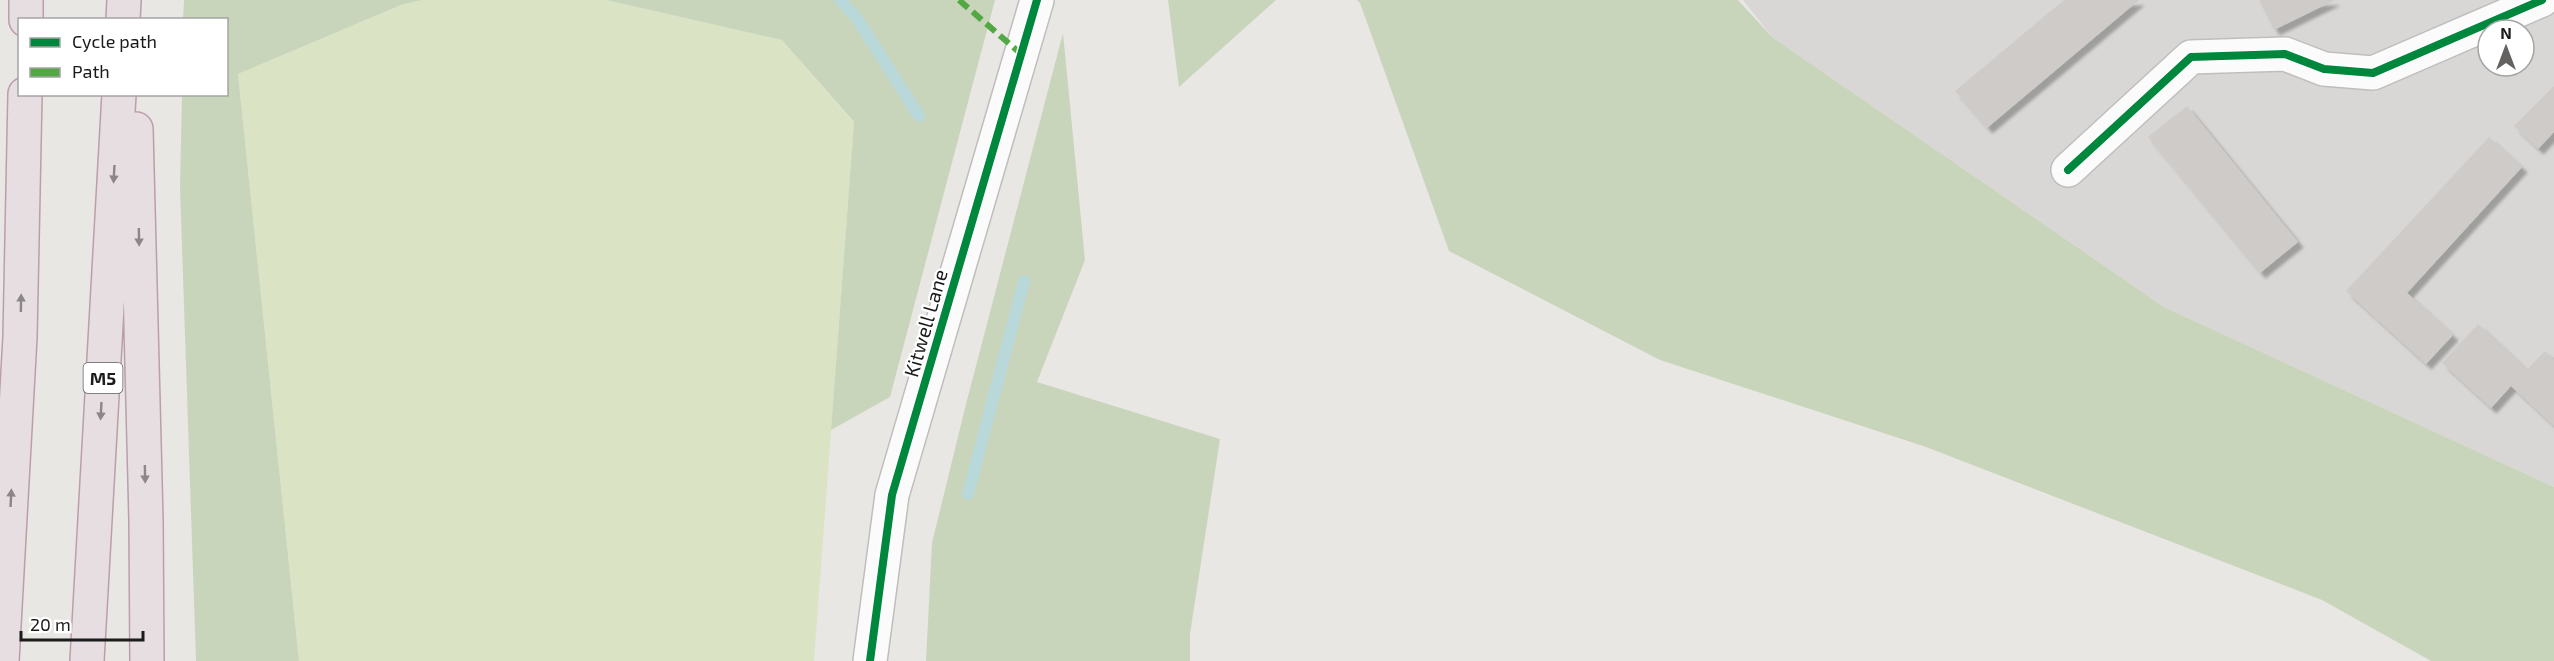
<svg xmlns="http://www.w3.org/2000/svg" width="2554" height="661" font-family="'Exo 2',sans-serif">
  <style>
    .residential { fill: #d8d7d5; fill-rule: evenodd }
    .grass { fill: #dae4c5 }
    .forest { fill: #c9d5bb }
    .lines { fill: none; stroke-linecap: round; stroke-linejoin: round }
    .stream { stroke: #b9d8da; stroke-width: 12 }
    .building { fill: #cecbc9; filter: url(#shadow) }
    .minor-casing { stroke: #bfbebc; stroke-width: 36 }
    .tertiary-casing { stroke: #bfbebc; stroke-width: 36 }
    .motorway-casing { stroke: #bb9eab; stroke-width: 36 }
    .minor { stroke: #fcfbfb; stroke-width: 33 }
    .tertiary { stroke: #fcfbfb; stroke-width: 33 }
    .motorway { stroke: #e7dee1; stroke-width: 33 }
    .quiet { stroke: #52a943; stroke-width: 6; stroke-dasharray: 12 6; stroke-linecap: butt }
    .cycleway-casing { stroke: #fff; stroke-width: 11 }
    .cycleway { stroke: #00873e; stroke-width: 8 }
    .oneway { fill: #8b8688 }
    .labels { text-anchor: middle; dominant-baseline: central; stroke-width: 4.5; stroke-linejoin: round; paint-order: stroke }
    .shield { fill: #fff; stroke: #5f5f5f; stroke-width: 1.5 }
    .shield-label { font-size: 18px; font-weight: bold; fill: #1b1b1b }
    .street-label { font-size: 20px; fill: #1b1b1b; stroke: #fff }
  </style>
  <defs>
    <filter id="shadow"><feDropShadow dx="5.5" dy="5.5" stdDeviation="1.5" flood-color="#0004"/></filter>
  </defs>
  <rect width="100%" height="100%" fill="#e9e7e4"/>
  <path class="residential" d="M 1743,0 L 2554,0 L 2554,487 L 2164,307 L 1772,37 ZM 2488,30 L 2524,30 L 2524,66 L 2488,66 Z"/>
  <path class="grass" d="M 422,0 L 606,0 L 782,40 L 854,123 L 814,661 L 299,661 L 238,74 L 401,5 Z"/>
  <path class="forest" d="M 184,0 L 422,0 L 401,5 L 238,74 L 299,661 L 196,661 L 180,187 L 182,95 L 226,94 L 226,20 L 183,19 Z
    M 606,0 L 995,0 L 890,397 L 831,430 L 854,122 L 782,40 Z
    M 1168,0 L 1276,0 L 1179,87 Z
    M 1357,0 L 1738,0 L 1772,37 L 2164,307 L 2554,487 L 2554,661 L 2431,661 L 2322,600 L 1926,447 L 1660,360 L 1449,251 L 1360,3 Z
    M 1063,33 L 1085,260 L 1037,382 L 1220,439 L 1190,634 L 1190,661 L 926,661 L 932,543 L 966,404 Z"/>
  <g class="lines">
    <path class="stream" d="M 840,0 L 856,17 L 919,116
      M 968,494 L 1024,281"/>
  </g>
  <path class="building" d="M 2064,0 L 2139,0 L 1987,128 L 1955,91 Z
    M 2259,0 L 2335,0 L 2274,30 Z
    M 2554,86 L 2554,132 L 2538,149 L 2514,126 Z
    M 2187,106 L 2298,242 L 2260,273 L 2148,137 Z
    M 2489,137 L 2522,167 L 2407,293 L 2453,335 L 2426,364 L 2346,291 Z
    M 2478,324 L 2527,370 L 2545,351 L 2554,360 L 2554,426 L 2511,386 L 2491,408 L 2442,363 Z"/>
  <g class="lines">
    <defs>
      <path id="minor" d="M 2068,170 L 2191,57 L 2285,54 L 2324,69 L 2373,73 L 2542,0"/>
      <path id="tertiary" d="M 870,661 L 892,495 L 1037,0"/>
      <path id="motorway" d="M 26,20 L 26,0
        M 123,20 L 124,0
        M 136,129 L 146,520 L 147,661
        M 2,661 L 20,337 L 25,94
        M 87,661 L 119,94"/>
    </defs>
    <use href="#minor" class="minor-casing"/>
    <use href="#tertiary" class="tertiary-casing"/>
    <use href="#motorway" class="motorway-casing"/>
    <use href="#minor" class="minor"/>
    <use href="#tertiary" class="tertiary"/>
    <use href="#motorway" class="motorway"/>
    <path class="quiet" d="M 959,0 L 1020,53"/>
    <defs>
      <path id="cycleway" d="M 2068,170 L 2191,57 L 2285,54 L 2324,69 L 2373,73 L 2542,0
        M 870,661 L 892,495 L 1037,0"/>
    </defs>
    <use href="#cycleway" class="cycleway-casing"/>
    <use href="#cycleway" class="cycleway"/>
  </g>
  <defs><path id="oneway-solid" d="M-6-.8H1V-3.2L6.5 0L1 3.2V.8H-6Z" transform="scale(1.5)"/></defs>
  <g class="oneway">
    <use href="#oneway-solid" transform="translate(114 174) rotate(93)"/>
    <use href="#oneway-solid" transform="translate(139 237) rotate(89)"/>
    <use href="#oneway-solid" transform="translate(21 303) rotate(-89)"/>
    <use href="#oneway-solid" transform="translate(101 411) rotate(93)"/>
    <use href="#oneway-solid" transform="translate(145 474) rotate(89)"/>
    <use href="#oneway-solid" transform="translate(11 498) rotate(-87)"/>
  </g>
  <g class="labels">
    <rect class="shield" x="83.5" y="363" width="39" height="30" rx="4.5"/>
    <g class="shield-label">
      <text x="103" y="378">M5</text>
    </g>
    <g class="street-label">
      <text transform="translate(925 323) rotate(-74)">Kitwell Lane</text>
    </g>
  </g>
  <rect x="18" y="18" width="210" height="78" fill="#ffffff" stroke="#a4a4a4" stroke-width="1.5"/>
  <rect x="30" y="38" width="30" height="9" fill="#00873e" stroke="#a4a4a4" stroke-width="1.5"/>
  <text x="72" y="48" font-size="18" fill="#1b1b1b">Cycle path</text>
  <rect x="30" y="68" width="30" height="9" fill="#52a943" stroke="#a4a4a4" stroke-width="1.5"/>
  <text x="72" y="78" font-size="18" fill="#1b1b1b">Path</text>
  <g transform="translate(2506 48)"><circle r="28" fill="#ffffff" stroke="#a4a4a4" stroke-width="1.5"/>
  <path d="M0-4.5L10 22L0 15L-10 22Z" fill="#636261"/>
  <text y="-9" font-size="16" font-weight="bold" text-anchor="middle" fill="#1b1b1b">N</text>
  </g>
  <path d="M21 631v9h122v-9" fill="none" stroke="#1b1b1b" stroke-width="3"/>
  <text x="30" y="631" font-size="18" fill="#1b1b1b" stroke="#ffffff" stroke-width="4.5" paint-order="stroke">20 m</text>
</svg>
